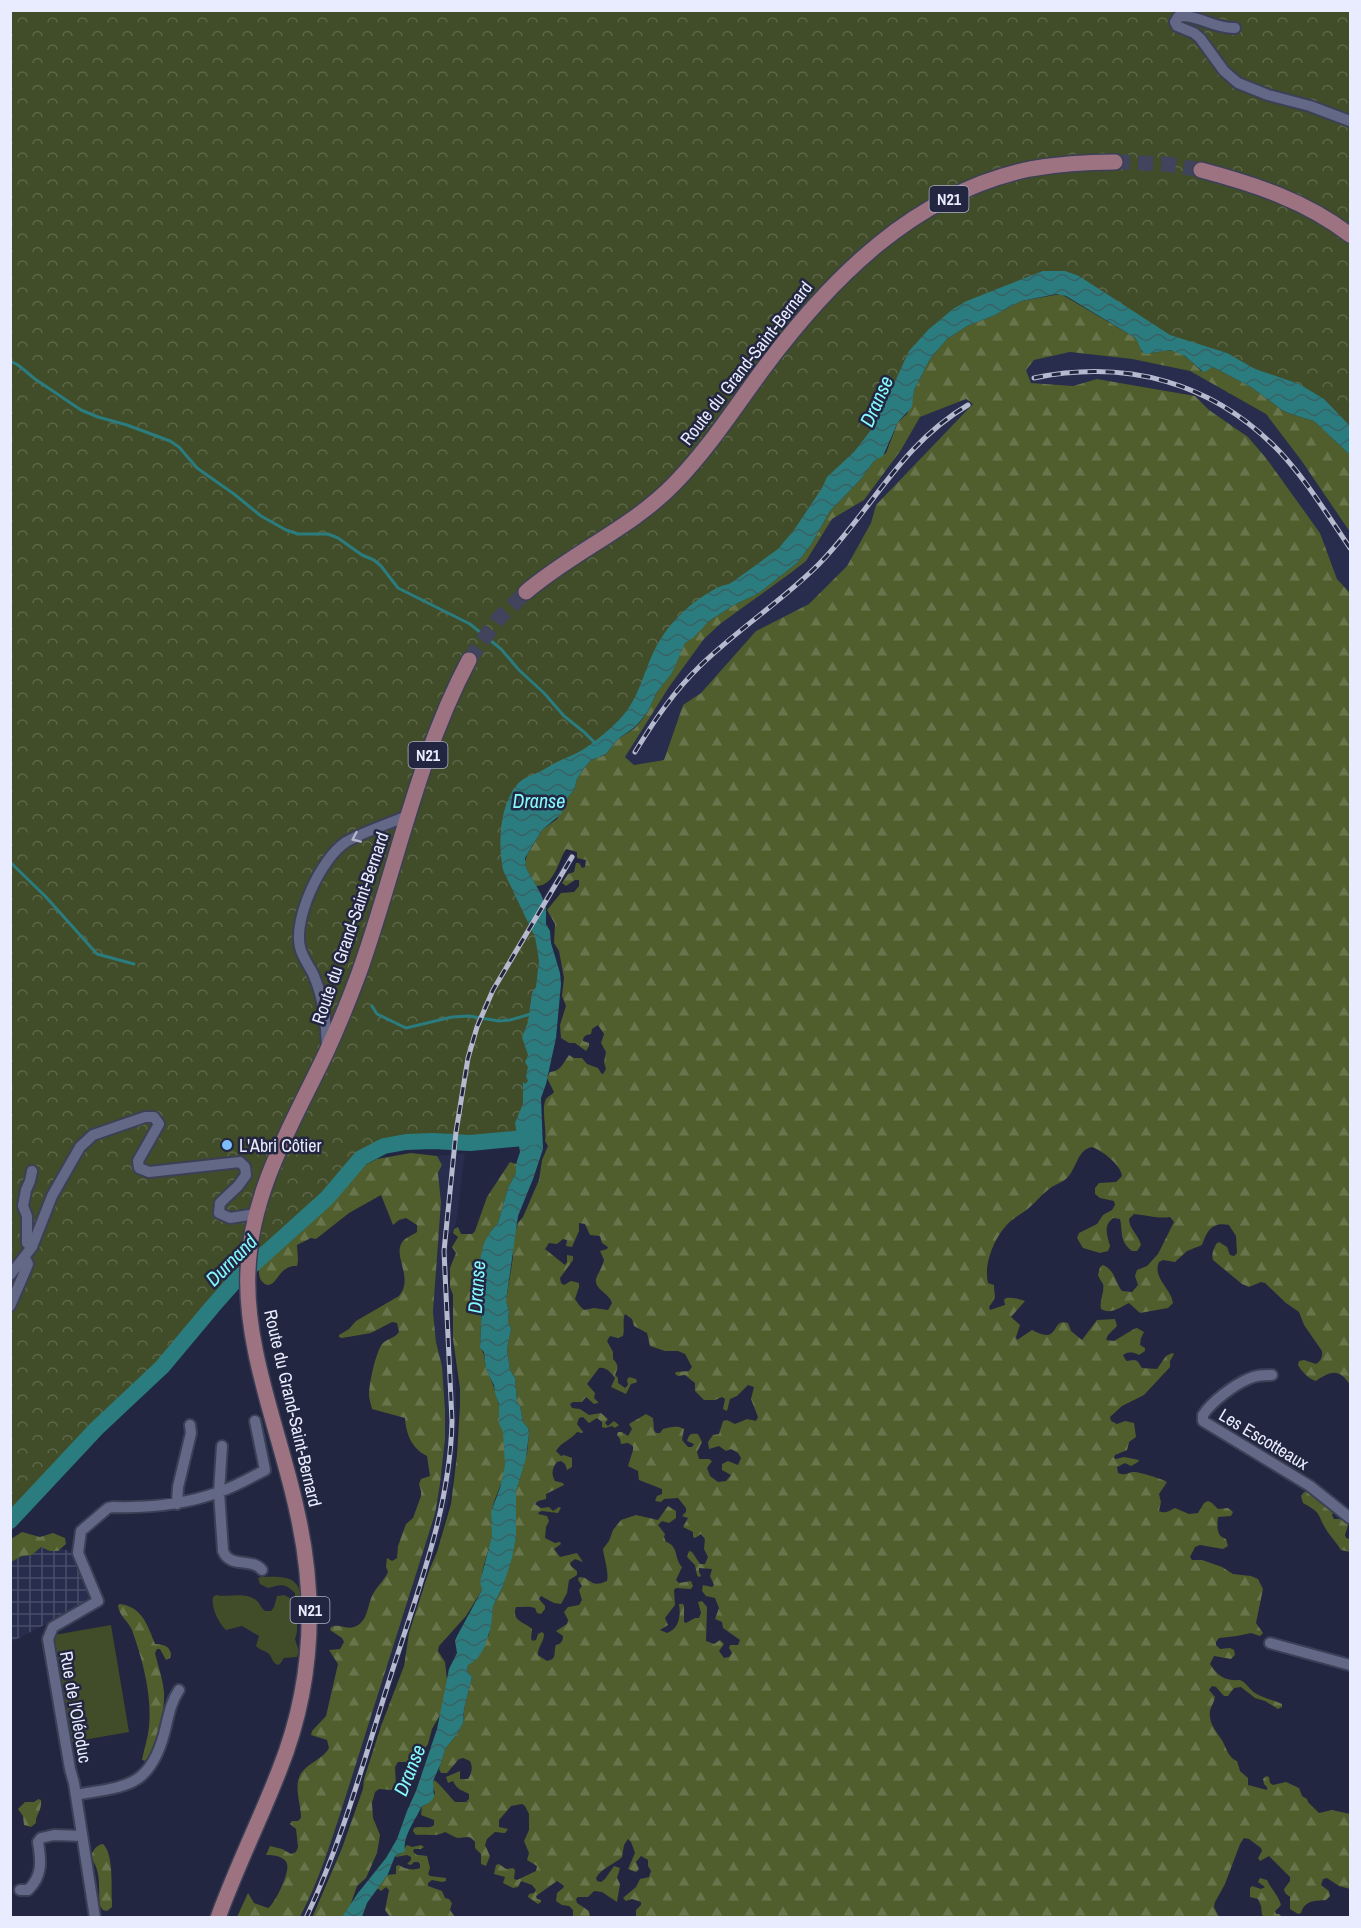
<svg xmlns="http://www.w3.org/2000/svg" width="1361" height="1928" font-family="'Archivo Narrow',sans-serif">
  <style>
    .industrial { fill: url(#industrial-grid) }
    .built { fill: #282d4d }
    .green { fill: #414c29 }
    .forest { fill: url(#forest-firs); fill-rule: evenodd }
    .park { fill: url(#park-crowns) }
    .water { fill: url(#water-waves) }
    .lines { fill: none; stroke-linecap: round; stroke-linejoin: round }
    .stream { stroke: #2b7c7e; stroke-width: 3 }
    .river { stroke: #2b7c7e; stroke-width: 16 }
    .primary-tunnel { stroke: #40445c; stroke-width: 15; stroke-dasharray: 15 8; stroke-linecap: butt }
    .street-casing { stroke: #3c4056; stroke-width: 14 }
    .primary-casing { stroke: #3c4056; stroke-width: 18 }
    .street { stroke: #626886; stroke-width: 10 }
    .primary { stroke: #9d7381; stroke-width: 15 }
    .rail-casing { stroke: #b6bace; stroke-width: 5 }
    .rail { stroke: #222640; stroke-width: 3; stroke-dasharray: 9; stroke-linecap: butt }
    .oneway { stroke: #b2b7ce }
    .poi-dot { fill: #7fbdfa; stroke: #222640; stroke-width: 2 }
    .labels { text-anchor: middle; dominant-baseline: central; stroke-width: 5; stroke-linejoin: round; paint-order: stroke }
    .shield { fill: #222640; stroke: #adb1c5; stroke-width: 1.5 }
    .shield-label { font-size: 16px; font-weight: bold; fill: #e8ecfe }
    .street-label { font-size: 18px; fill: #e8ecfe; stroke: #222640 }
    .poi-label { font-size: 18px; fill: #e8ecfe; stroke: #222640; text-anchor: start }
    .water-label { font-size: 20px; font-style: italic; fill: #85fafd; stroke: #222640 }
  </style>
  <defs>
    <pattern id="industrial-grid" width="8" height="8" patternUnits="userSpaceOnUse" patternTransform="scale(1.5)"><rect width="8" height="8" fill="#282d4d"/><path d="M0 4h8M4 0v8" fill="none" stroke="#474c68"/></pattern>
    <pattern id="forest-firs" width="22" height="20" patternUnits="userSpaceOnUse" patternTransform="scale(1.5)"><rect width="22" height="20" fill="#4f5e2c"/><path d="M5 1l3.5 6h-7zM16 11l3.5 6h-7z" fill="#68754c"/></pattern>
    <pattern id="park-crowns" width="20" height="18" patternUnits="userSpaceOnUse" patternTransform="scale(1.5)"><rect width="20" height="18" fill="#414c29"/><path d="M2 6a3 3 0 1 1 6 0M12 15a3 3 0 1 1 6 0" fill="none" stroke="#5c6649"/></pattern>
    <pattern id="water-waves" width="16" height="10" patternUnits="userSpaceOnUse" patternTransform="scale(1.5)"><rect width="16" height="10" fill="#2b7c7e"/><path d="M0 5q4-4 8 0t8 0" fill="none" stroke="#386265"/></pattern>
  </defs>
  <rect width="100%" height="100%" fill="#222640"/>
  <path class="industrial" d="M 41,1547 L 52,1551 L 62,1549 L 70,1551 L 95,1599 L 11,1642 L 11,1562 L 22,1556 L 32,1555 Z"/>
  <path class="built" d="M 1070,352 L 1132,359 L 1190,371 L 1266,414 L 1301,460 L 1350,532 L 1350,593 L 1337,579 L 1320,533 L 1266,458 L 1248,437 L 1209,410 L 1195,396 L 1097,379 L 1073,386 L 1031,383 L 1026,370 L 1034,360 Z
    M 966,399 L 974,403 L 876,505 L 871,523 L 847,566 L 810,604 L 756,631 L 701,693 L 683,705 L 664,760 L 634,765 L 625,757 L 669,687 L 704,639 L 720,624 L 792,572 L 806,561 L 832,519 L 864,500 L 901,450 L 920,417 Z
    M 570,852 L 576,856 L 543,912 L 539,904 Z
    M 465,1153 L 456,1224 L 448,1237 L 448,1293 L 456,1381 L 456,1437 L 452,1479 L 446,1513 L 337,1858 L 309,1917 L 300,1918 L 307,1904 L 327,1853 L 435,1514 L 440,1484 L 445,1439 L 445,1410 L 442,1366 L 436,1342 L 433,1312 L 441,1202 L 438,1173 L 442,1165 L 437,1156 Z"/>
  <path class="green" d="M 262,1577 C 287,1576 303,1576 301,1608 C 301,1613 297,1617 297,1621 C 297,1630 298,1630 295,1639 L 299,1651 L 297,1657 L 284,1658 L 280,1664 L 278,1665 C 272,1662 273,1660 270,1655 C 266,1650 260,1651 256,1646 L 259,1636 L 242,1626 L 226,1630 C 218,1622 211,1608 213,1597 L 216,1595 C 230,1598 244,1591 256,1600 C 260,1603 261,1608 265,1611 L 271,1611 L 274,1607 L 277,1596 L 284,1595 L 292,1599 L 295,1597 L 295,1593 C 284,1582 281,1585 268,1588 L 260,1584 L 258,1578 Z
    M 111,1625 L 129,1732 L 72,1742 L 54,1635 Z"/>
  <path class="forest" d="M 1061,294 L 1134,337 L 1138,341 L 1142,352 C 1150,355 1154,352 1162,351 C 1178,347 1190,360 1201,371 L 1213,367 L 1251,387 L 1282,410 L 1291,414 L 1314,421 L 1350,455 L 1350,532 L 1301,460 L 1266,414 L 1190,371 L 1132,359 L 1070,352 L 1034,360 L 1026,370 L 1031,383 L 1073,386 L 1097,379 L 1195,396 L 1209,410 L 1248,437 L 1266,458 L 1320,533 L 1337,579 L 1350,593 L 1350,1385 C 1339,1368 1331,1371 1316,1381 C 1309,1379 1302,1372 1298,1365 L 1299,1361 L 1304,1360 L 1316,1364 C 1321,1361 1323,1357 1322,1351 L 1304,1325 L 1299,1312 L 1286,1303 L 1265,1283 L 1261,1282 L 1249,1287 L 1242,1284 L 1213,1260 C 1211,1254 1214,1249 1216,1244 L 1219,1242 L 1227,1247 L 1230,1255 L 1234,1256 L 1237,1253 L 1236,1236 L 1229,1225 C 1211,1221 1207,1232 1202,1245 L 1187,1251 L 1175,1262 L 1163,1260 L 1159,1262 C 1152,1278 1171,1288 1173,1303 L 1168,1308 L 1140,1313 L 1129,1303 C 1120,1307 1112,1315 1101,1309 C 1099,1300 1105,1292 1103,1284 C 1101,1281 1099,1278 1098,1275 L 1100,1267 L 1103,1265 C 1115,1270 1115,1282 1122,1291 L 1132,1292 L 1138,1285 L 1135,1276 L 1137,1270 L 1147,1266 L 1158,1254 L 1174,1222 L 1170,1217 C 1157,1219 1147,1215 1134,1214 L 1129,1219 C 1129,1229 1139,1235 1141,1245 L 1137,1251 L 1132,1251 C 1119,1241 1123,1232 1120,1219 L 1113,1218 C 1103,1226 1107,1235 1110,1246 L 1108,1251 L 1100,1253 L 1083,1248 L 1077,1238 L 1079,1233 L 1097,1224 L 1103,1215 L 1112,1210 L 1115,1205 L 1114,1201 L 1100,1198 L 1095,1194 L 1095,1188 L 1099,1183 L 1116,1182 L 1122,1176 C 1121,1165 1103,1151 1092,1147 C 1077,1150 1077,1168 1067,1178 C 1061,1184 1054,1184 1048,1190 C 1042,1194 1037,1201 1031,1206 C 1025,1212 1018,1215 1012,1220 C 996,1233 983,1263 988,1283 L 994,1285 C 994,1297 998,1295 989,1307 L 990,1310 L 1005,1305 L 1004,1300 L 1006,1298 C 1012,1297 1020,1299 1025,1301 L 1011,1317 L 1020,1325 L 1016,1337 L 1017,1340 L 1032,1330 C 1036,1332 1042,1335 1047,1335 C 1058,1334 1054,1319 1068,1323 L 1071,1331 L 1082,1340 L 1097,1320 L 1115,1319 L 1117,1326 L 1108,1335 L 1106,1340 L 1114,1341 L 1134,1329 L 1137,1328 L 1144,1332 L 1141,1338 L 1140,1345 L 1145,1348 L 1145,1351 L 1139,1355 C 1132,1352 1130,1351 1123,1355 L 1126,1361 C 1137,1360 1136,1358 1142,1368 L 1157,1369 L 1166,1356 L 1172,1353 L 1174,1354 L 1170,1361 L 1170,1367 L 1144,1395 L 1122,1406 L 1110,1417 L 1111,1421 L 1117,1424 L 1125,1421 L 1134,1423 L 1136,1437 L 1129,1442 L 1127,1450 L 1115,1455 L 1114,1458 L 1116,1459 L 1124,1457 L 1139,1460 L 1138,1462 L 1131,1466 L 1125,1463 L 1117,1467 L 1118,1473 C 1126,1476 1126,1473 1133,1472 C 1137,1471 1163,1479 1167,1482 L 1159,1494 L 1161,1502 L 1159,1511 C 1165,1514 1169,1511 1175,1508 L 1189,1514 L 1198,1513 L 1204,1503 L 1208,1501 L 1212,1503 L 1218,1509 L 1228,1508 L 1233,1512 L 1231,1516 L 1218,1517 C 1217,1526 1216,1536 1226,1539 L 1228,1546 L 1223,1549 L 1200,1545 L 1195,1547 L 1190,1557 L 1192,1560 L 1202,1560 L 1222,1567 L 1233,1574 L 1251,1576 L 1258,1579 L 1263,1589 L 1256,1623 L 1263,1633 L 1260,1636 L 1251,1633 L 1237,1636 L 1219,1638 L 1216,1642 L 1216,1645 L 1220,1649 L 1230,1648 L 1234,1650 L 1235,1655 L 1231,1659 L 1214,1656 L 1210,1664 C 1218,1677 1226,1681 1240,1680 C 1247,1683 1249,1689 1255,1693 C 1263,1698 1273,1700 1282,1704 L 1282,1707 L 1278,1709 L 1265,1701 L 1255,1698 L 1241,1687 L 1234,1688 L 1228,1696 L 1224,1696 L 1216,1687 L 1212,1686 L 1209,1690 L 1215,1697 C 1214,1703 1211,1706 1210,1711 C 1208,1724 1218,1733 1223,1742 C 1227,1750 1229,1758 1237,1761 L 1240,1771 L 1248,1778 L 1248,1785 L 1267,1790 L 1267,1787 L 1264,1784 L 1263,1779 L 1266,1776 L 1269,1777 L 1270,1783 L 1273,1785 L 1286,1782 L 1299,1788 L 1302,1796 L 1307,1799 L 1308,1802 L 1319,1813 L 1332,1810 L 1350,1814 L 1350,1889 L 1339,1886 L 1327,1878 L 1323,1879 L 1321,1885 L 1329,1891 L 1330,1896 L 1326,1900 C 1314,1901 1305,1900 1301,1913 L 1298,1914 L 1290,1909 L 1290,1897 L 1285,1893 L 1284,1889 L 1290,1881 L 1290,1877 L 1269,1856 L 1260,1861 L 1258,1858 L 1262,1851 L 1261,1848 L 1249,1839 L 1244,1838 L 1240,1844 L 1225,1884 L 1215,1902 L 1214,1907 L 1219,1917 L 636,1917 L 636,1910 L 641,1905 L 641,1902 L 632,1899 L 626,1901 L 623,1898 L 636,1887 L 640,1879 L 649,1877 L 651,1871 L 648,1866 L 648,1860 L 641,1856 L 636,1862 L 639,1869 L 636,1872 L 628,1869 L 635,1853 L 631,1842 L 628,1839 L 624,1845 L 622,1857 C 614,1865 602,1867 596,1878 L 597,1881 L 601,1882 L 605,1879 L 614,1866 L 620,1868 L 617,1878 L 620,1884 L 617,1902 L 602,1892 L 594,1891 L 588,1897 L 578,1897 L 576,1899 L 577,1903 L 589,1911 L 590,1917 L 573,1917 L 573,1910 L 569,1906 L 562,1905 L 556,1901 L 557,1893 L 563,1888 L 564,1886 L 557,1881 L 536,1896 L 537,1899 L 541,1900 L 541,1902 L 538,1904 L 528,1897 L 529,1894 L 534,1893 L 536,1890 L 532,1885 L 521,1881 L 518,1887 L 513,1888 L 503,1883 L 505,1877 L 494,1874 L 496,1865 L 499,1864 L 506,1869 L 513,1868 L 515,1870 L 514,1879 L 517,1880 L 536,1871 L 537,1866 L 527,1860 L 529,1853 L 524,1841 L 529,1830 L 529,1814 L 525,1806 L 522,1804 L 511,1806 L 499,1820 L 499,1827 L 508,1829 L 505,1833 L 495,1832 L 487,1839 L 485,1845 L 490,1856 L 486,1866 L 481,1864 L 481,1854 L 475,1848 L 475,1842 C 469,1834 466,1838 458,1838 C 454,1837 450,1834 445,1832 C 436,1837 426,1834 416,1835 L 413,1831 L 414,1828 C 421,1825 428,1830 434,1825 L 434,1820 L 421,1815 L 422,1806 L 429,1803 L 435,1793 L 432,1783 L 434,1780 C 441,1785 448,1795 455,1802 L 466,1802 L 469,1799 L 469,1794 C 462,1790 457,1790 453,1781 L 448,1783 L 446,1777 L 460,1771 L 460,1779 L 468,1779 C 472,1773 473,1767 470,1761 L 463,1758 L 459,1759 L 447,1773 L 441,1773 L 439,1769 L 445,1749 L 457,1734 L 463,1723 L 464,1709 L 472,1677 L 467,1671 L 468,1665 L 489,1635 L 493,1606 L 503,1586 L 516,1537 L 516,1491 L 527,1453 L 529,1433 L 528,1428 L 523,1422 L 520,1406 L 517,1401 L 515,1378 L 510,1370 L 507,1349 L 511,1329 L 508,1321 L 509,1311 L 506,1301 L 513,1257 L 512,1245 L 518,1223 L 523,1217 L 539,1180 L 542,1160 L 548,1146 L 545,1141 C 547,1130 541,1108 546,1099 C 548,1096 552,1095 554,1092 L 547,1078 L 550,1072 C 560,1072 564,1062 569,1055 L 574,1058 L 582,1058 L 587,1064 L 598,1068 L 601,1073 L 603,1074 L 606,1069 L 604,1062 L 606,1052 L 601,1043 L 604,1034 L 598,1025 L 592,1029 L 591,1034 C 586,1035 583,1036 583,1041 L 589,1043 L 589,1046 L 586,1051 L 575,1043 L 569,1043 L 561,1038 L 560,1025 L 566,1006 L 562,996 L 564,978 L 559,951 L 554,943 L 555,924 L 547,910 L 561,893 L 574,892 L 579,886 L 579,880 L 575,880 L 566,886 L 562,883 L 568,874 L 574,872 L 576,863 L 579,863 L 582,868 L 585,867 L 586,860 L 577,858 L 577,852 L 566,849 C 558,861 555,886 536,886 L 526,868 L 525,862 L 527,855 L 542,830 L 557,819 L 568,797 L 574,790 L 577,779 L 584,768 L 591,760 L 605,755 L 618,739 L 635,728 L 647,713 L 657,692 L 672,673 L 682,646 L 685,643 L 709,621 L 734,605 L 759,593 L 797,563 L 812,543 L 830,511 L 860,480 L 874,461 L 886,453 L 898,422 L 907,414 L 912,402 L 914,390 L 930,359 L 947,339 L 967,326 L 995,315 L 1021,301 ZM 966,399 L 973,404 L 876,505 L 871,523 L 847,566 L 809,604 L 756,631 L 701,693 L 683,705 L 664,760 L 634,765 L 625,757 L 669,687 L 704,639 L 720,624 L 792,572 L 806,561 L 832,519 L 864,500 L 901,450 L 920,417 ZM 579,1223 L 585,1224 L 590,1235 L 600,1236 L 602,1243 L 608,1247 L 607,1249 L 600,1251 L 604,1260 C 603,1266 597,1275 596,1279 C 594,1289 610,1294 612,1303 L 608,1310 L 594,1308 L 584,1310 L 579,1305 L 575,1299 L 579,1287 L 579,1283 L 571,1281 L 564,1285 L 561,1283 L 560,1278 L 573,1260 L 573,1256 L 567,1255 L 567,1262 L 565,1265 L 545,1249 L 549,1243 L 557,1244 L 563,1239 L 567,1240 L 566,1246 L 572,1247 L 579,1231 ZM 625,1314 L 632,1319 L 634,1326 L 647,1333 L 650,1346 L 665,1351 L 678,1351 L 685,1354 L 692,1367 L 689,1371 L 676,1372 L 675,1374 L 678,1376 L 685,1375 L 695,1383 L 695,1391 L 704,1400 L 715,1400 L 722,1397 L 725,1399 L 723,1409 L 727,1411 L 730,1399 L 737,1396 L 748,1385 L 754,1387 L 751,1399 L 758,1417 L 756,1421 L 747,1419 L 735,1424 L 727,1420 L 723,1421 L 719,1434 L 713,1435 L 708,1442 L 709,1449 L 719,1446 L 726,1451 L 731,1449 L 738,1453 L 741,1458 L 738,1465 L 728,1461 L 722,1464 L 722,1470 L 731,1475 L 726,1481 L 718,1482 L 710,1476 L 707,1468 L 712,1461 L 709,1459 L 699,1459 L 697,1452 L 702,1442 L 698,1434 C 691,1433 689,1434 687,1441 L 694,1444 L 692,1447 L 688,1447 L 682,1440 L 684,1429 C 678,1425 669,1427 663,1429 L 660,1433 L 656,1433 L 654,1430 L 653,1418 L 646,1414 L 629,1424 L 632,1429 L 628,1436 L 622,1432 L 618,1432 L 617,1435 L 620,1439 L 621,1444 L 628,1443 L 633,1446 L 633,1450 L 628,1466 L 638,1471 L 639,1480 L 662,1489 L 662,1494 L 657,1496 L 655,1501 L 661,1502 L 664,1499 L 678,1498 L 686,1508 L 686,1512 L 682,1516 L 688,1518 L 683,1527 L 693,1532 L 693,1537 L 695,1538 L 701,1534 L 705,1539 L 704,1549 L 708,1557 L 705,1564 L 700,1564 L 692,1552 L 689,1551 L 687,1557 L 695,1565 L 697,1575 L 699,1577 L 701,1576 L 699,1572 L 699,1568 L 712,1569 L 710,1576 L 714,1585 L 712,1587 L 703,1585 L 702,1591 L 706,1596 L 715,1598 L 719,1608 L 715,1619 L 722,1622 L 723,1628 L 740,1640 L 738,1645 L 730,1645 L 729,1648 L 732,1653 L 729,1657 L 724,1658 L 719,1651 L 724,1644 L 720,1640 L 714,1644 L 706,1641 L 707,1607 L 702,1601 L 698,1602 L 701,1613 L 699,1618 L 695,1618 L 686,1623 L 684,1622 L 684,1606 L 683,1604 L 679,1604 C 681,1616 679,1629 667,1633 L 660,1630 L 668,1625 L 665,1618 L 675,1605 L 674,1590 L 676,1588 L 691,1589 L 693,1586 L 691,1581 L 679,1583 L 676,1580 L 682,1567 C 674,1559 679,1546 666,1542 L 664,1537 L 665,1534 L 658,1525 L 662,1521 L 669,1523 L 676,1518 L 676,1511 L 668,1506 L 658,1520 L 636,1515 L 621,1520 L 613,1530 L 609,1541 L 603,1549 C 604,1559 609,1571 607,1581 C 589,1589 592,1577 579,1577 L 578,1580 L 582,1586 L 579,1590 L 582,1600 L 579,1605 L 568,1607 L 564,1612 L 568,1620 L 567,1624 L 556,1631 L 563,1636 C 563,1641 561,1644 556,1645 C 553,1652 558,1659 547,1661 L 538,1655 C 537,1648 544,1642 544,1634 L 542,1632 L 538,1634 L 536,1640 L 533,1641 L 531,1639 L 532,1629 C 524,1622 511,1621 516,1607 C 522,1607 530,1606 535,1608 L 537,1613 L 541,1614 L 545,1609 L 545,1606 L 539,1599 L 541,1596 L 554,1603 L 561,1604 L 567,1593 L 569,1580 L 577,1575 L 577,1571 L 571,1566 L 570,1563 L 575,1559 L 583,1562 L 577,1553 L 560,1557 L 554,1549 L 561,1544 L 560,1542 L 555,1543 L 545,1538 L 546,1527 L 549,1521 L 547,1516 L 538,1514 L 539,1512 L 542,1511 L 558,1513 L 561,1508 L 559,1507 L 553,1511 L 549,1507 L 541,1508 L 535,1504 L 538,1501 L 546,1499 L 546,1494 L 564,1485 L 563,1483 L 555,1481 C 551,1474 552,1468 557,1462 L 561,1461 L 565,1464 L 567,1470 L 572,1467 L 572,1458 L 564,1455 L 561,1456 L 556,1451 C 562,1441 570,1441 577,1432 L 582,1433 L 583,1432 L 577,1424 L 579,1418 L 583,1417 L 589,1423 L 597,1418 L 602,1422 L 602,1427 L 605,1428 L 612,1426 L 615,1428 L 619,1425 L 614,1421 L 608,1426 L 605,1423 L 608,1419 L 601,1413 L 589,1415 L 580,1409 L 572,1408 L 570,1404 L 573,1402 L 582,1402 L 586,1397 L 594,1404 L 598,1403 L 598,1402 L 594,1398 L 595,1393 L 587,1384 L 599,1368 C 605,1366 612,1373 615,1378 L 611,1387 L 626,1394 L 631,1384 L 637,1382 L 636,1379 L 629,1377 L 627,1380 L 628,1385 L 625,1388 L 618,1383 L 618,1378 L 615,1375 C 618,1368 619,1365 613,1359 L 613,1352 L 607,1341 L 610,1336 L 618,1338 L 623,1336 C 625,1328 622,1321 625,1314 Z
    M 411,1153 L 437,1156 L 442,1165 L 438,1173 L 441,1202 L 433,1312 L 436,1342 L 442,1366 L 445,1410 L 445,1439 L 440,1484 L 435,1514 L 342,1808 C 330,1845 318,1883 300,1917 L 237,1917 L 248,1893 L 254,1903 L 268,1908 C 275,1904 290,1872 287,1864 C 285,1856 273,1855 266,1855 L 270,1846 L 282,1849 L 291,1854 L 296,1852 L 298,1847 L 296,1829 L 290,1824 L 292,1821 L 298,1821 L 301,1818 C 301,1801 290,1780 307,1767 C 314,1761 325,1756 329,1748 L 327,1740 L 311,1735 L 312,1731 L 326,1716 L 338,1664 L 329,1650 L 340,1649 L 344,1642 L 342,1638 L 330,1630 L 331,1627 C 339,1623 346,1630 354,1627 C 368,1622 367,1607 372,1596 C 376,1587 384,1581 388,1572 L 386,1567 L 387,1558 L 392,1561 L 397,1558 L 398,1546 L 406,1524 L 413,1518 L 421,1496 L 421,1491 L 419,1484 L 421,1479 L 430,1476 L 427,1456 C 412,1449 406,1434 405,1418 L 372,1409 C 371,1404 369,1399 369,1395 C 369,1384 376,1350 383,1343 C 388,1338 394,1339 399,1332 L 397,1323 L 392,1322 L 371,1333 L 342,1338 L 339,1337 L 339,1335 L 349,1329 L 356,1321 L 399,1296 C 415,1277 390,1254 404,1240 C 407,1237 413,1235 417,1232 L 417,1225 L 406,1218 L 399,1220 L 393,1225 L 381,1195 L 349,1213 L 316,1239 L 311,1238 L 297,1245 L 298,1260 L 297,1266 C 278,1265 278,1286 267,1285 C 264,1284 261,1281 260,1278 C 253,1259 282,1246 294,1237 C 303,1231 311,1223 317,1214 L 361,1167 L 377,1159 Z
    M 510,1162 L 516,1164 L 516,1173 L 508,1188 L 498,1223 L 491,1231 L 480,1259 L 477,1280 L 482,1303 L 480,1348 C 487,1355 483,1364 488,1373 C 500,1398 507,1438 505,1466 C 504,1482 495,1495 492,1510 C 490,1519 494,1529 492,1537 C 488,1554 479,1573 482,1590 L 466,1616 L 439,1646 L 438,1651 L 445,1662 L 447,1680 L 441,1713 L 432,1729 L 428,1744 L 419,1757 L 408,1762 L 398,1762 L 395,1767 L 396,1785 L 392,1790 L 379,1789 L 375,1792 L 372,1803 L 373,1818 L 380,1835 L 377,1853 L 366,1878 L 357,1886 L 349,1909 L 342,1917 L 312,1918 L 342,1848 L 363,1789 L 364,1779 L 381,1726 L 404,1666 L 409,1633 L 429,1571 L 437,1552 L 451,1504 L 457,1455 L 460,1406 L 460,1389 L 453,1339 L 453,1295 L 450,1287 L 450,1268 L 456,1253 L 452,1247 L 458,1237 L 453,1233 L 454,1229 L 458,1227 L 461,1234 L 472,1234 L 475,1231 L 487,1197 Z
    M 1304,1492 L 1309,1492 L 1334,1511 L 1332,1515 L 1334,1519 C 1340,1519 1345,1519 1348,1525 L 1345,1535 L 1346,1538 L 1350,1539 L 1350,1552 L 1341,1550 C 1337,1543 1331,1537 1327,1531 C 1316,1513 1323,1514 1303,1503 L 1301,1496 Z
    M 22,1532 L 40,1537 L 53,1533 L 65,1538 L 66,1544 L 58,1551 L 50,1551 L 41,1547 L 32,1555 L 22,1556 L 11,1562 L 11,1539 Z
    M 119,1604 C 142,1606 148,1626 155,1644 C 164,1645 169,1645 171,1654 L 170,1658 L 166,1660 L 160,1649 L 157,1649 L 155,1653 C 158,1666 163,1679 164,1692 C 165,1709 158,1749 146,1761 L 142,1760 C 144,1749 148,1738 149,1727 C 152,1695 143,1661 132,1630 C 128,1621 120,1617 118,1606 Z
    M 38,1799 L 41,1800 C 42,1812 35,1815 36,1823 L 31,1827 L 24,1825 L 23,1816 L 18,1809 L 25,1802 L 34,1802 Z
    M 103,1844 C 114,1854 111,1888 112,1902 L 112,1907 L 107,1911 L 103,1910 L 100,1906 C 98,1889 102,1872 91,1858 C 92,1851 96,1845 103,1844 Z
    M 407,1845 L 412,1847 L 421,1845 L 424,1847 L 421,1849 L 414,1849 L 413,1852 L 417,1855 L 427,1856 L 430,1868 L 428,1874 L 430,1876 L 446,1878 L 446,1881 L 442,1882 L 432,1880 L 428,1883 L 428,1886 L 442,1891 L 445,1898 L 449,1899 L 452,1903 L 450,1910 L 455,1917 L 390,1917 L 385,1910 L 389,1890 L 386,1887 L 381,1891 L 377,1888 L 387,1875 L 396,1874 L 396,1866 L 399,1865 C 404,1869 414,1871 420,1868 L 420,1864 L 418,1862 L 414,1862 L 411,1865 L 407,1864 L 411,1860 L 411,1857 L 407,1855 L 396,1857 L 395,1856 L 400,1854 Z
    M 1260,1878 L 1267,1880 C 1271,1889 1279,1896 1281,1905 L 1275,1911 L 1276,1914 L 1279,1914 L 1281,1916 L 1281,1917 L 1265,1917 L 1262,1915 L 1261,1906 L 1258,1899 L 1250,1897 L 1250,1888 L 1252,1886 L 1261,1889 L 1265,1887 L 1258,1882 Z"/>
  <path class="park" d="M 11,11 L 1350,11 L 1350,444 L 1310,406 L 1058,281 L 973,316 L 913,365 L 882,443 L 786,550 L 679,622 L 630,714 L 517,823 L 538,937 L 547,967 L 530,1130 L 507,1146 L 455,1145 L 403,1141 L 357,1159 L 298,1230 L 258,1255 L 196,1321 L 178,1351 L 122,1413 L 98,1425 L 11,1531 Z"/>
  <path class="water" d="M 1043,271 L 1065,271 L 1079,276 L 1170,335 L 1227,353 L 1255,369 L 1299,384 L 1324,399 L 1350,426 L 1350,455 L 1314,421 L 1291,414 L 1282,410 L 1251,387 L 1213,367 L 1204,372 L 1201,370 L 1185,356 L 1170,350 L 1145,354 C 1139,350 1140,342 1134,337 L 1066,296 L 1057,294 L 1021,301 L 995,315 L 967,326 L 947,339 L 930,359 L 914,390 L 912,407 L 898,422 L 883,456 L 874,461 L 860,480 L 830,511 L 812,543 L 797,563 L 759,593 L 734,605 L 709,621 L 693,638 L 685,643 L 672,673 L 657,692 L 647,713 L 635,727 L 618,739 L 605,755 L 591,760 L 584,768 L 577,779 L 574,790 L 568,797 L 561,814 L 542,830 L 525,858 L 526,868 L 541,894 L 546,908 L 546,924 L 550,931 L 551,943 L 560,973 L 561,984 L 556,1038 L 546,1084 L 541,1098 L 543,1149 L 533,1179 L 518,1216 L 506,1301 L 509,1311 L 508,1321 L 511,1329 L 507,1349 L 510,1370 L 515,1378 L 517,1401 L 520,1406 L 523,1422 L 528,1428 L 529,1433 L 526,1458 L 516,1491 L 516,1537 L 512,1558 L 503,1586 L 493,1606 L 491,1627 L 484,1648 L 477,1659 L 468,1665 L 467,1671 L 472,1677 L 464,1709 L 463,1723 L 457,1734 L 445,1749 L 441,1763 L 433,1781 L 434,1797 L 429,1803 L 422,1806 C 416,1819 402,1837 405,1851 L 395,1856 L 388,1874 L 367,1903 L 362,1917 L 342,1917 L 358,1893 L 386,1858 L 397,1839 L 407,1811 L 416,1791 L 437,1729 L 449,1669 L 457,1653 L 455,1641 L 457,1636 L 482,1590 L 480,1582 L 492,1536 L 491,1512 L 500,1488 L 505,1465 L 503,1432 L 499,1423 L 499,1404 L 495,1393 L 494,1385 L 486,1370 L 484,1352 L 480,1348 L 482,1304 L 477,1280 L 478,1267 L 484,1243 L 491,1231 L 498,1223 L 508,1188 L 516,1173 L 516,1164 L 520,1152 L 515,1123 L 523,1104 L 523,1082 L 525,1084 L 528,1081 L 526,1076 L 528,1067 L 525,1062 L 528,1055 L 522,1037 L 528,1022 L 532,993 L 536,987 L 539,961 L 537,948 L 535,937 L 503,870 C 498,844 499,809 516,786 C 522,778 530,776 539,772 C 546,769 552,764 559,761 C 567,757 576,754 584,749 C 596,741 609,730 619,720 C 638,701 643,674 654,651 C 667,624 692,600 719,587 C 723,585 727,585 731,583 L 778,549 L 794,530 L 822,488 L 827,477 L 854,452 L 871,430 L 882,410 L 909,351 L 929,329 L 953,309 L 969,300 Z"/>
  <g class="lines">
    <path class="stream" d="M 10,361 L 18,365 L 35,379 L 81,410 L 98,417 L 127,425 L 170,441 L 179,447 L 197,468 L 234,494 L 261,516 L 286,530 L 298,534 L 328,534 L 338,538 L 362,555 L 374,560 L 381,566 L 398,588 L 470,624 L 501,649 L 519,670 L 544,693 L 564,716 L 584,732 L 596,744
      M 10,862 L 46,897 L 97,954 L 134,964
      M 372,1006 L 377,1014 L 406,1028 L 452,1017 L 469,1016 L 499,1021 L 510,1020 L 531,1014"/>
    <path class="river" d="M 10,1521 L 96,1429 L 162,1367 L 213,1306 L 236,1280 L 327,1198 L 361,1158 L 384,1146 L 406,1142 L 433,1141 L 470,1143 L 534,1137"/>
    <path class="primary-tunnel" d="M 1115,162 L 1167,164 L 1201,170
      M 469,660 L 497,620 L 526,592"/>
    <defs>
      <path id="street" d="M 1235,28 C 1214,29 1196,13 1178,17 L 1175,22 L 1177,26 L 1194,33 L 1200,38 L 1224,71 L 1238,83 L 1268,95 L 1310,106 L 1350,121
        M 327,1048 C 326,1022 324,1000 314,976 C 310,967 302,957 300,947 C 293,919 321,858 346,842 C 365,831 389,824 409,815
        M 32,1247 L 27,1243 L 27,1216 L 23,1206 L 26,1190 L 30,1181 L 32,1171
        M 10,1275 L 32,1247 L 52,1196 L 80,1147 L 93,1135 L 145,1117 L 154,1117 L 159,1124 L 138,1161 L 139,1168 L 149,1172 L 240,1162 L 245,1167 L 246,1175 L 238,1186 L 220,1203 L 219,1213 L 230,1218 L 256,1214
        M 10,1306 L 26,1269 L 28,1264 L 25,1258
        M 1272,1375 C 1264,1375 1256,1375 1248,1379 C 1234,1385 1211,1402 1203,1415 L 1203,1421 L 1310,1486 L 1350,1518
        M 222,1446 L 219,1492 L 223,1551 C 230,1569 252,1557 262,1570
        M 177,1504 L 178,1487 L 191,1433 L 190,1425
        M 1270,1643 L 1350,1665
        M 76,1795 C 124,1786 149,1789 164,1734 C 168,1719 170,1703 179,1690
        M 20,1890 L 28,1890 C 43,1876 41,1860 38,1842 L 41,1838 L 54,1835 L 82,1836
        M 95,1918 L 74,1783 L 70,1769 L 48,1639 L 53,1627 L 98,1601 L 78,1553 L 81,1531 L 108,1508 L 113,1507 C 150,1508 184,1505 219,1492 C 234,1487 250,1478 265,1470 L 255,1421"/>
      <path id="primary" d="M 1201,170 C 1254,184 1306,201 1350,235
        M 526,592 C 573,552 633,527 675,483 C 709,448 735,407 764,368 C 831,278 915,193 1030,169 C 1058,164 1087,162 1115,162
        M 218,1918 C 236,1868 260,1820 279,1771 C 312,1689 317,1602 298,1516 C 282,1437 244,1351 248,1270 C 251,1190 293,1123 326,1053 C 338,1027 349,1000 359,973 C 396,869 417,758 469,660"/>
    </defs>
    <use href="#street" class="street-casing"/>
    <use href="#primary" class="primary-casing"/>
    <use href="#street" class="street"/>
    <use href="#primary" class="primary"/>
    <defs>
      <path id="rail" d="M 1034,378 C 1127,359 1213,382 1280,452 C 1307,481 1328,516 1350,548
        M 635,752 C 654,721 674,691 701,665 C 738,629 782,601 819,564 C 872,510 900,445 968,405
        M 306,1918 C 342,1842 364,1760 389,1681 C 416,1595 450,1511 452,1421 L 444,1251 L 456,1132 L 468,1058 L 477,1027 L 493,990 L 572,857"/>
    </defs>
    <use href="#rail" class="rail-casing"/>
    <use href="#rail" class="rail"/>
  </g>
  <defs><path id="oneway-chevron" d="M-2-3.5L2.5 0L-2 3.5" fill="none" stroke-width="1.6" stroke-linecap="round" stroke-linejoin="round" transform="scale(1.5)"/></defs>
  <use class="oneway" href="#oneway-chevron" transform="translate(356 838) rotate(156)"/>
  <circle class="poi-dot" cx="227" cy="1145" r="6"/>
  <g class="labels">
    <g class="shield">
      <rect x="929.5" y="186" width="39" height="26" rx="4.5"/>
      <rect x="408.5" y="742" width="39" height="26" rx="4.5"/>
      <rect x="290.5" y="1597" width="39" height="26" rx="4.5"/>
    </g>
    <g class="shield-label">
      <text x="949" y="199">N21</text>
      <text x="428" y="755">N21</text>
      <text x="310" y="1610">N21</text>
    </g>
    <g class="street-label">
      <text transform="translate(746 363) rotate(-52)">Route du Grand-Saint-Bernard</text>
      <text transform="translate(350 928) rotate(-71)">Route du Grand-Saint-Bernard</text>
      <text transform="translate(293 1408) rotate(77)">Route du Grand-Saint-Bernard</text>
      <text transform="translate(1264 1439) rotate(31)">Les Escotteaux</text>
      <text transform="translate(76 1707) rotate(80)">Rue de l'Oléoduc</text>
    </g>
    <g class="poi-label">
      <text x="239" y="1145">L'Abri Côtier</text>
    </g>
    <g class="water-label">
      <text transform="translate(876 401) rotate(-66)">Dranse</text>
      <text x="539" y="800">Dranse</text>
      <text transform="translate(231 1260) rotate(-45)">Durnand</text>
      <text transform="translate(476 1287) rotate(-86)">Dranse</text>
      <text transform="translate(409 1770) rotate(-68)">Dranse</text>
    </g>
  </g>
  <rect width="1361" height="1928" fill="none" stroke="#e8ecfe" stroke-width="24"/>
</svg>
